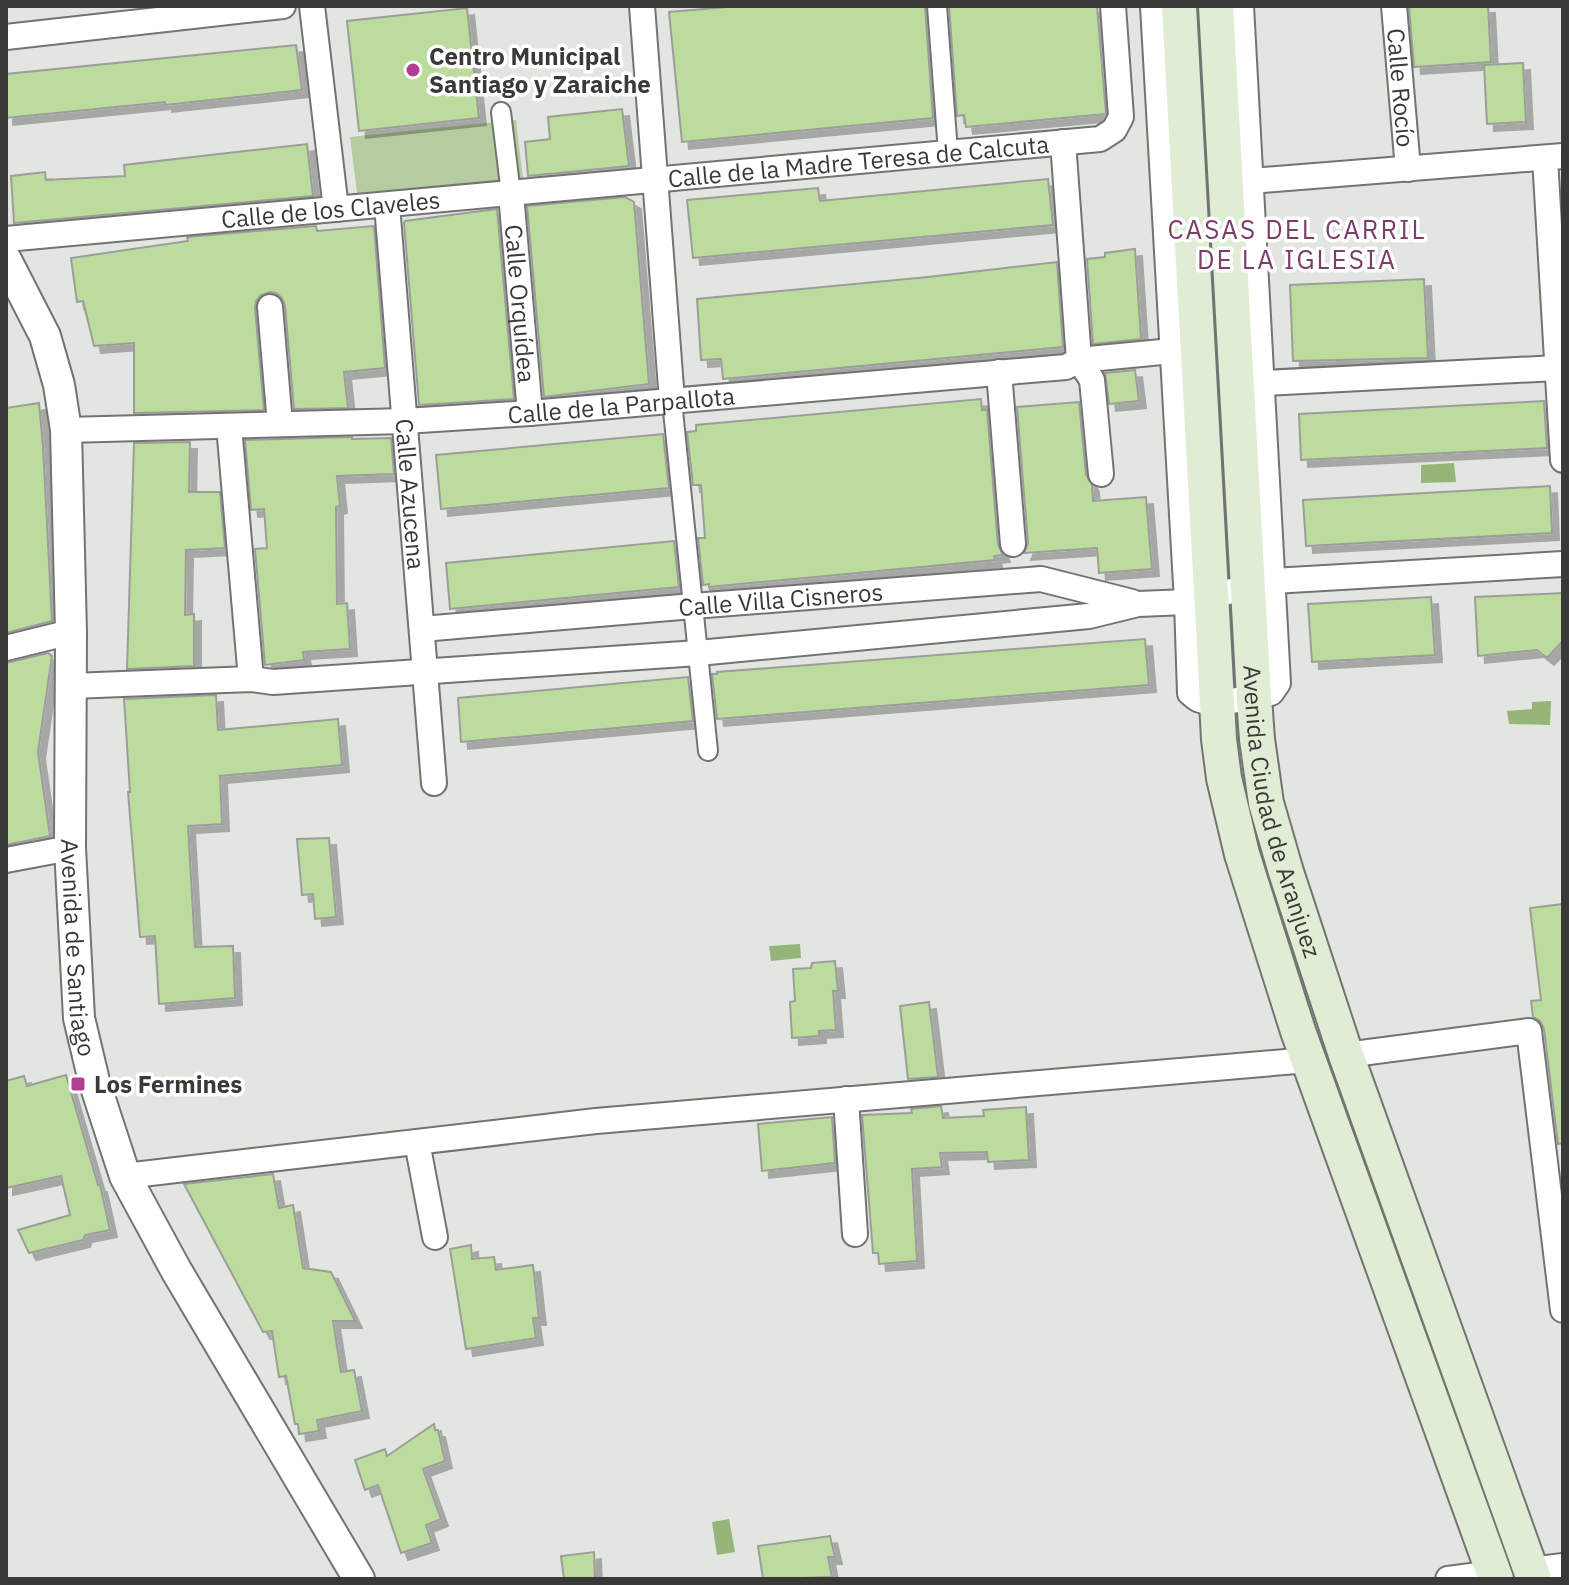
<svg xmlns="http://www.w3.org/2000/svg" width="1569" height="1585" font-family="'IBM Plex Sans',sans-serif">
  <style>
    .green { fill: #b5cca0 }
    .water { fill: #96b578 }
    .building { fill: #bcdc9d; stroke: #9c9e9a; stroke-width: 2; filter: url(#shadow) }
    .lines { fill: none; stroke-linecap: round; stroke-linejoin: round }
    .pedestrian-casing { stroke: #727471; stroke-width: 22 }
    .minor-casing { stroke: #727471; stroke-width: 28 }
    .tertiary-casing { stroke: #727471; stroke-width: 34 }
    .secondary-casing { stroke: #727471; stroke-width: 38 }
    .pedestrian { stroke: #fff; stroke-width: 18 }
    .minor { stroke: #fff; stroke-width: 24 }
    .tertiary { stroke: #fff; stroke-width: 30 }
    .secondary { stroke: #e1ecd5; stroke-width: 34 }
    .poi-dot { fill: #b43d94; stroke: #fff; stroke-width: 3 }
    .labels { text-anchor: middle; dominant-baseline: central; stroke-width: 7; stroke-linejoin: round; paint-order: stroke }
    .poi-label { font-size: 24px; font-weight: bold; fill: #393a38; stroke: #fff; text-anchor: start }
    .street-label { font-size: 24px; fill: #393a38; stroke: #fff }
    .neighbourhood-label { font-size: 26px; letter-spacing: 2px; fill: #7a3e68; stroke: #fff }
  </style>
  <defs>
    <filter id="shadow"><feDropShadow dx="7" dy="7" stdDeviation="0" flood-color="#0004"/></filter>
  </defs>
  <rect width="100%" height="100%" fill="#e3e5e1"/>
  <path class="green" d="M 516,120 L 523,178 L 357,193 L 350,137 Z"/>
  <path class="water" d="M 1454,463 L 1456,482 L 1421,483 L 1421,465 Z
    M 1551,701 L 1550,725 L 1509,724 L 1507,711 L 1532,709 L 1532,702 Z
    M 800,944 L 801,958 L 771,961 L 769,946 Z
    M 729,1519 L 735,1552 L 717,1555 L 712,1522 Z"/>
  <path class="building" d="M 739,6 L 925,6 L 933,118 L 682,142 L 669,12 Z
    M 949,6 L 1097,6 L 1106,114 L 966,127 L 964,115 L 957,116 Z
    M 1425,6 L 1488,6 L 1491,62 L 1414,67 L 1409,7 Z
    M 467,8 L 479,118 L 359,131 L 347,21 Z
    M 296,45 L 302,90 L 165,105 L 165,102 L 6,118 L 6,74 Z
    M 1523,63 L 1526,122 L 1487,124 L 1484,65 Z
    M 622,109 L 629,166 L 528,176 L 525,142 L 550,139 L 548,117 Z
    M 307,144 L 313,196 L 14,223 L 11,176 L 45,172 L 46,180 L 125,176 L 124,165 Z
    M 1048,179 L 1053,225 L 693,258 L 687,200 L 818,188 L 820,201 Z
    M 625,197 L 634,202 L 649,384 L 544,397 L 527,206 Z
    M 497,209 L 514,399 L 419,405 L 404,223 L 405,221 Z
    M 316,226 L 317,231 L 374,226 L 385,368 L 344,372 L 348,408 L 294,409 L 285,306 L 282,298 L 276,293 L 270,292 L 261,295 L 256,301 L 255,308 L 264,410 L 134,413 L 134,343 L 94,346 L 83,301 L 77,302 L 71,258 L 188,241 L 187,237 Z
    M 1135,249 L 1141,339 L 1093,344 L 1087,259 L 1105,257 L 1105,253 Z
    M 1057,262 L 1063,347 L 723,379 L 721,359 L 701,360 L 697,299 L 928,277 Z
    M 1424,279 L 1428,358 L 1293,361 L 1290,285 Z
    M 1135,370 L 1139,401 L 1109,404 L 1105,373 Z
    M 981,399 L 982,410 L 987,410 L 998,545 L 1003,555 L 994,556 L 995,560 L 709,587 L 709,584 L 703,585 L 698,538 L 705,538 L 701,485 L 693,485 L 687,432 L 696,431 L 696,425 Z
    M 1544,401 L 1547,448 L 1301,460 L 1299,414 Z
    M 1079,402 L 1086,475 L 1092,485 L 1093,501 L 1146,497 L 1152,569 L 1099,573 L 1097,548 L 1024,553 L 1028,543 L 1017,407 Z
    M 39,403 L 43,446 L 52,621 L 6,633 L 6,408 Z
    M 663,434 L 669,488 L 441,509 L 436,455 Z
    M 352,437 L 352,439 L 391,438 L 394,474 L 337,476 L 340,506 L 336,507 L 337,604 L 347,603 L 350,649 L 303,652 L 304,660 L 265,665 L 255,549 L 267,548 L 264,509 L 251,510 L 245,440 Z
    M 190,442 L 189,492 L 220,492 L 225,548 L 186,550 L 185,615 L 194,614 L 194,666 L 127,669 L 134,443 Z
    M 1550,486 L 1552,533 L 1306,546 L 1303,500 Z
    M 674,541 L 679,587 L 450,609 L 446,563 Z
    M 1563,593 L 1563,641 L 1547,658 L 1537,650 L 1478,656 L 1475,597 Z
    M 1431,597 L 1435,655 L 1312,662 L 1308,604 Z
    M 1145,639 L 1149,685 L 717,719 L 712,674 L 717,674 L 717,672 Z
    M 48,653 L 52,656 L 38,752 L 50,836 L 6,845 L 6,663 Z
    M 688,677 L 693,721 L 461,742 L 458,698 Z
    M 216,695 L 218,730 L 338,719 L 342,765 L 220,776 L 222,824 L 188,826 L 195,947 L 233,946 L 235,998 L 159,1004 L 155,936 L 140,937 L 128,792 L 130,792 L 124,699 Z
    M 329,838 L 336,917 L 315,919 L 313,894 L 302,895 L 297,839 Z
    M 1563,904 L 1563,1143 L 1558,1144 L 1544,1029 L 1540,1021 L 1533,1017 L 1531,1001 L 1541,1000 L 1530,908 Z
    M 835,961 L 838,991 L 833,991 L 836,1030 L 819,1031 L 819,1036 L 792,1038 L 790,1002 L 795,1001 L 793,969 L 811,968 L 812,963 Z
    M 929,1002 L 938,1077 L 908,1079 L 900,1006 Z
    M 66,1075 L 98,1185 L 100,1185 L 110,1230 L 85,1235 L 83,1240 L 29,1253 L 18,1230 L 70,1215 L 61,1176 L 6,1188 L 6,1081 L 24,1076 L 27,1086 Z
    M 941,1106 L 943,1118 L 984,1116 L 983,1110 L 1026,1107 L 1029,1160 L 988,1162 L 987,1152 L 940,1153 L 942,1167 L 912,1169 L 917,1261 L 879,1264 L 878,1253 L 873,1253 L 862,1115 L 912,1113 L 911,1109 Z
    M 832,1117 L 835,1163 L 762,1171 L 758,1124 Z
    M 273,1174 L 279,1208 L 293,1205 L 303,1268 L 331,1272 L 355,1321 L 333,1321 L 341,1372 L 354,1370 L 362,1411 L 317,1420 L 319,1431 L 299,1434 L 298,1424 L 295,1424 L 286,1376 L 279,1377 L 272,1331 L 263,1332 L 184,1184 Z
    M 471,1245 L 472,1259 L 494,1257 L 496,1270 L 533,1265 L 539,1318 L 533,1318 L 536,1338 L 466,1349 L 450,1249 Z
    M 434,1424 L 435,1430 L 438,1430 L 445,1461 L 423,1469 L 441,1519 L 426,1525 L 432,1543 L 401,1553 L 378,1485 L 365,1490 L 355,1460 L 385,1449 L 387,1456 Z
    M 830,1536 L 835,1557 L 828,1557 L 832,1577 L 763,1579 L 758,1546 Z
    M 594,1552 L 595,1579 L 564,1579 L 561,1556 Z"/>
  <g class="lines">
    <defs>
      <path id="pedestrian" d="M 937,6 L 948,152
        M 501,112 L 511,194
        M 672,401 L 708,751"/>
      <g id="minor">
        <path d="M 312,6 L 336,209"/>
        <path d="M 642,6 L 672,401"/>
        <path d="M 1153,6 L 1187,602 L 1190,693 C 1193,695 1196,699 1200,700 C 1219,705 1253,698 1271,693 L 1278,683 L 1241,6"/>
        <path id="s1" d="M 1394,6 L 1408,169"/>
        <path d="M 6,37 L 283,6"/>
        <path d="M 1063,142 L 1079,360 L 1092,380 L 1101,474"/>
        <path d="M 1545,158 L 1563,460"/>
        <path d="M 1251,181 L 1563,156"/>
        <path id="s2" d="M 511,194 L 530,413"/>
        <path id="s3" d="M 387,205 L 434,783"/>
        <path id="s4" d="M 6,239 L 1100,139 L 1114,130 L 1121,117 L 1113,6"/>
        <path d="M 270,307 L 280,424"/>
        <path d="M 999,372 L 1013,544"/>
        <path d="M 1263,383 L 1557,368"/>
        <path d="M 229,426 L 251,679"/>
        <path id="s5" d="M 66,430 L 405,421 L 530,413 L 1066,367 L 1079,360 L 1172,351"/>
        <path id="s6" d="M 422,629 L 693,606 L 1041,579 L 1132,602"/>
        <path d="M 6,648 L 71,632"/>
        <path d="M 71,686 L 251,679 L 273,682 L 698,653 L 1089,616 L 1138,604 L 1187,602 L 1273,581 L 1563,564"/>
        <path d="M 6,860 L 70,848"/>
        <path d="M 1346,1055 L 1529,1031 L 1563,1310"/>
        <path d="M 846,1099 L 855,1234"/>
        <path d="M 417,1142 L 435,1237"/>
        <path d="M 125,1176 L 596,1121 L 1308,1060"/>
        <path d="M 1531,1570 L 1563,1566"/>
        <path d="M 1448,1579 L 1494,1573"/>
      </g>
      <g id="tertiary">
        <path id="s7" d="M 6,260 L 45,336 L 59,385 L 66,430 L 71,632 L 70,848 L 79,1018 L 94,1081 L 125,1176 L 176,1270 L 359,1579"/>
      </g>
      <g id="secondary">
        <path d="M 1179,6 L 1219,739 L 1224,778 L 1242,854 L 1298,1031 L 1496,1579"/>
        <path id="s8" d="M 1216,6 L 1254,698 L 1257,739 L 1266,803 L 1286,872 L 1346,1055 L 1534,1579"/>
      </g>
    </defs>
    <use href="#pedestrian" class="pedestrian-casing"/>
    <use href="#minor" class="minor-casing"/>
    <use href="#tertiary" class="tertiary-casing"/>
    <use href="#secondary" class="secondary-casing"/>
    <use href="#pedestrian" class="pedestrian"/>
    <use href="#minor" class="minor"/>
    <use href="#tertiary" class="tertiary"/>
    <use href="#secondary" class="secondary"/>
  </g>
  <g class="poi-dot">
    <circle cx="413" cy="70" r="8"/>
    <rect x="70" y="1076" width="16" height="16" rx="4"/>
  </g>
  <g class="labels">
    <g class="poi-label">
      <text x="429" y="56">Centro Municipal<tspan x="429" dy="28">Santiago y Zaraiche</tspan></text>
      <text x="94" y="1084">Los Fermines</text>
    </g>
    <g class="street-label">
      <text stroke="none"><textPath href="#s1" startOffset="82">Calle Rocío</textPath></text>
      <text stroke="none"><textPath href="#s4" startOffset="856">Calle de la Madre Teresa de Calcuta</textPath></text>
      <text stroke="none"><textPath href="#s4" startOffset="326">Calle de los Claveles</textPath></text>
      <text stroke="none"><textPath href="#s2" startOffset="110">Calle Orquídea</textPath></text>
      <text stroke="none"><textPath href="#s5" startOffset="556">Calle de la Parpallota</textPath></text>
      <text stroke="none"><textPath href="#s3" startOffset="290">Calle Azucena</textPath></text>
      <text stroke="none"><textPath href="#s6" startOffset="360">Calle Villa Cisneros</textPath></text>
      <text stroke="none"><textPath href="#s8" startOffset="810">Avenida Ciudad de Aranjuez</textPath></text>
      <text stroke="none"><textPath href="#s7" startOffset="700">Avenida de Santiago</textPath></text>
    </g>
    <g class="neighbourhood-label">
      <text x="1297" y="229">CASAS DEL CARRIL<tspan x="1297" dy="30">DE LA IGLESIA</tspan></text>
    </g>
  </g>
  <rect width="1569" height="1585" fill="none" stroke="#393a38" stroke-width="16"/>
</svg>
